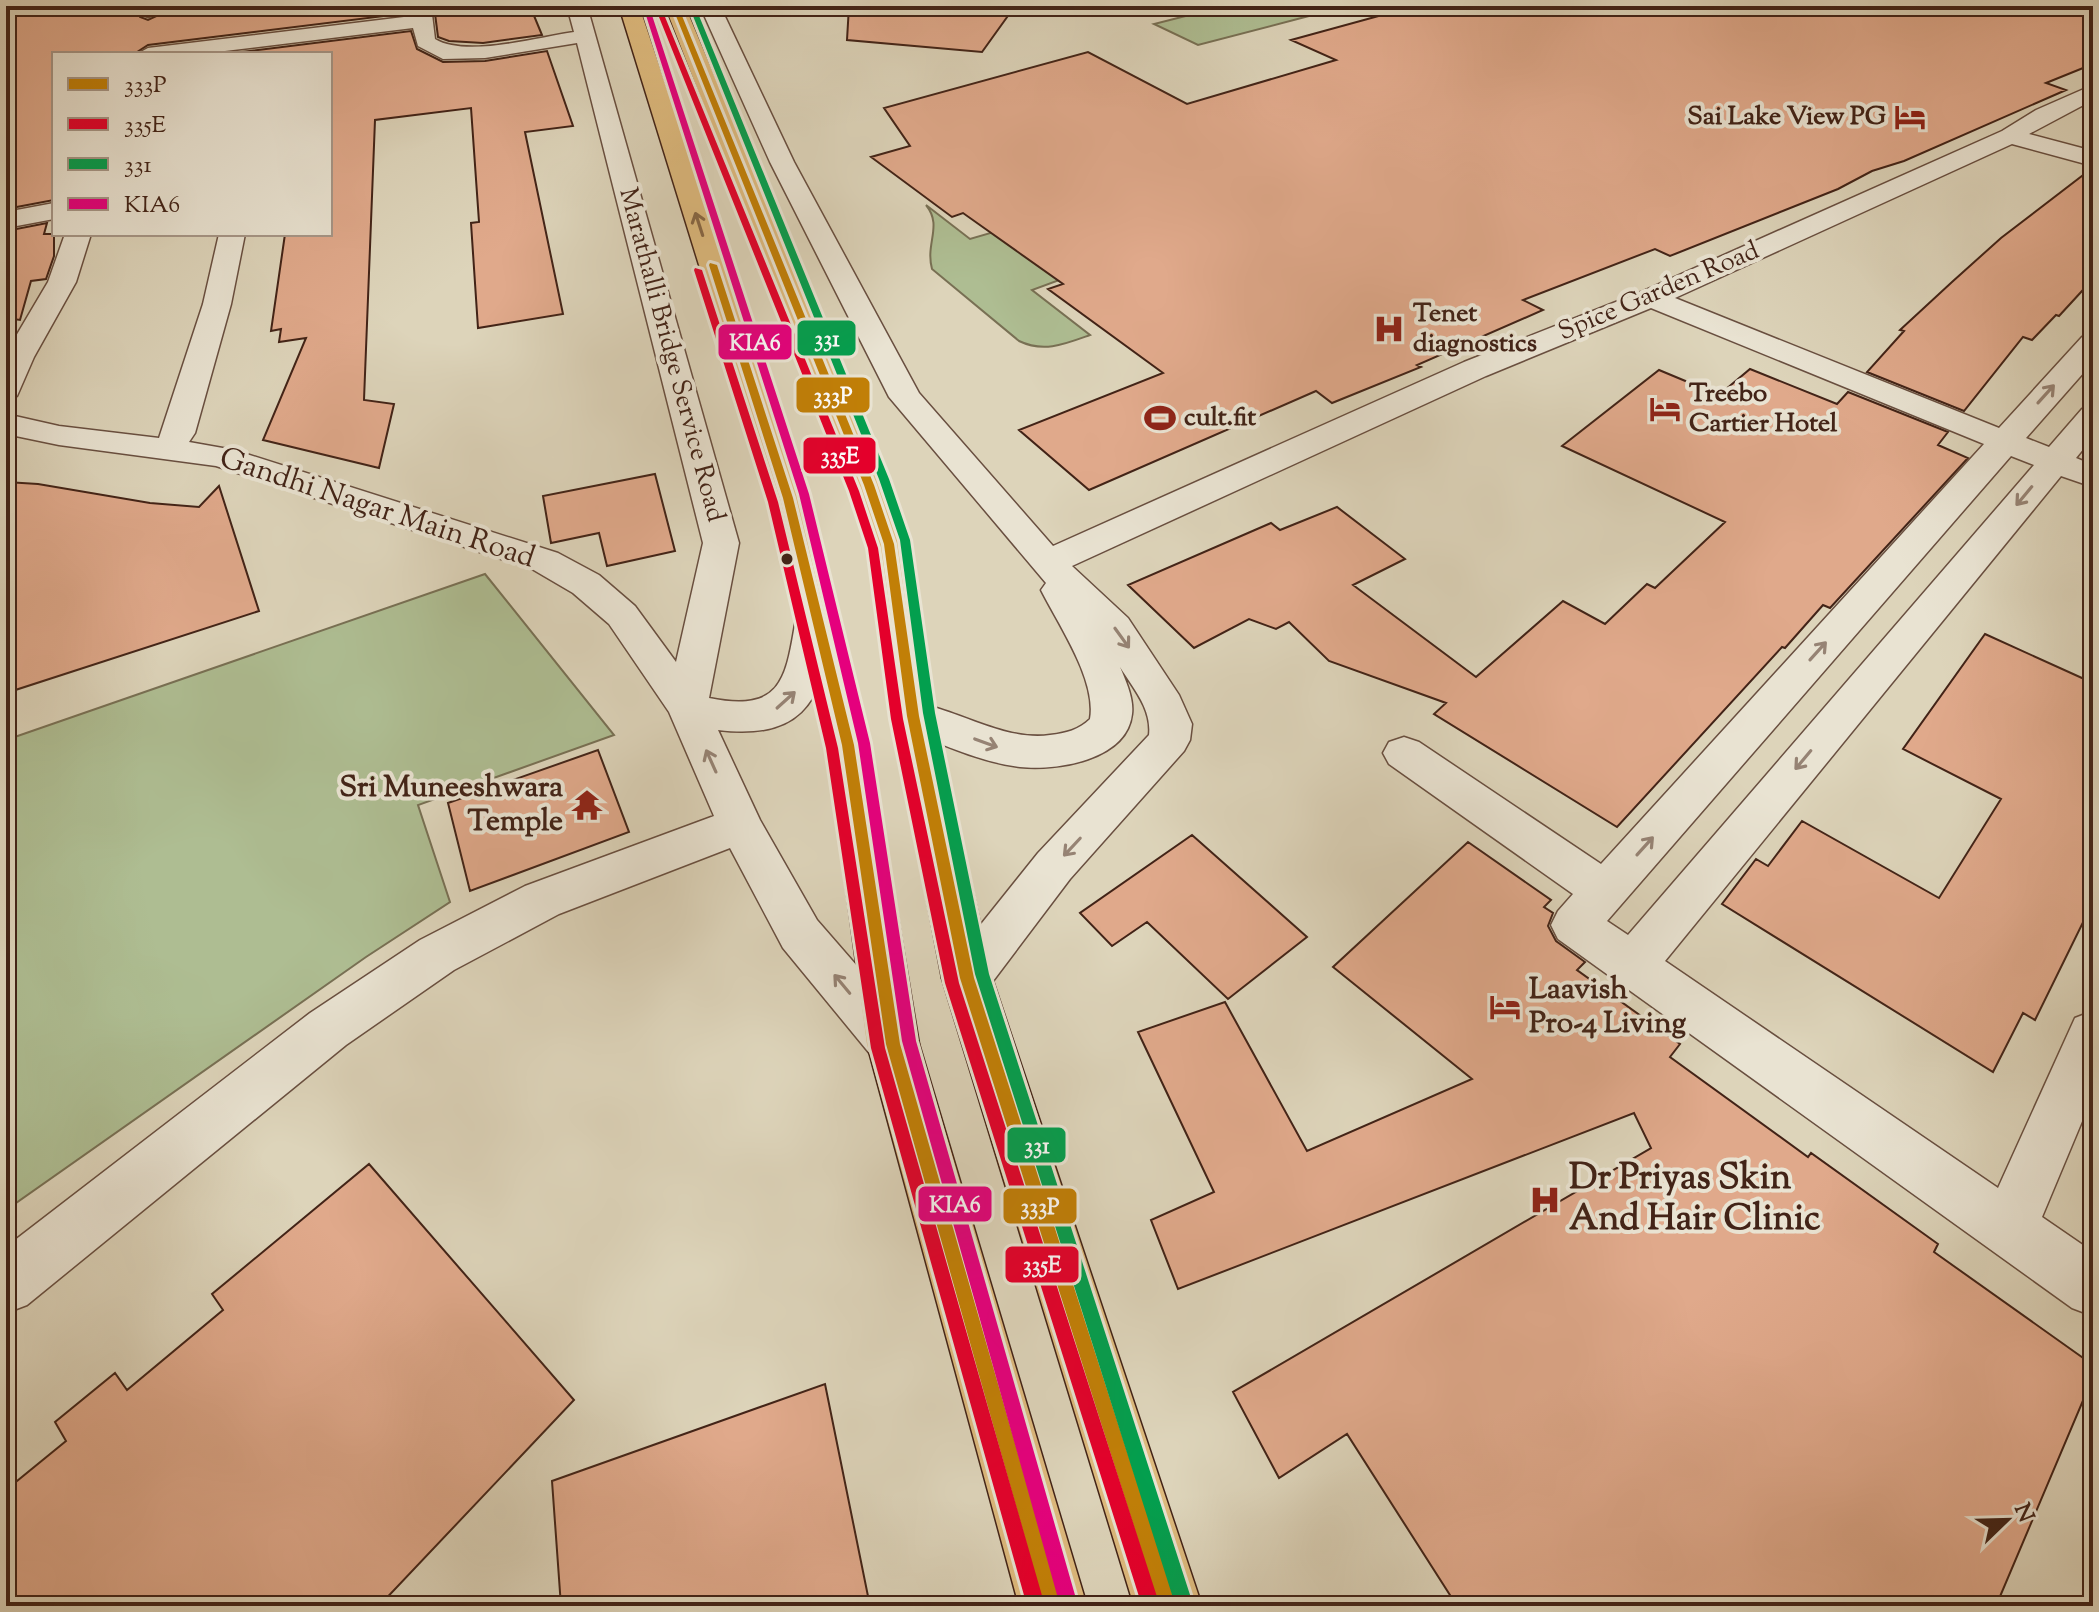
<svg xmlns="http://www.w3.org/2000/svg" width="2099" height="1612" font-family="'Sorts Mill Goudy',serif">
  <style>
    .green { fill: #aebd92; stroke: #787054; stroke-width: 2 }
    .building { fill: #e0a98b; stroke: #422317; stroke-width: 2 }
    .lines { fill: none; stroke-linecap: round; stroke-linejoin: round }
    .minor-casing { stroke: #694f40; stroke-width: 3 }
    .major-casing { stroke: #422317; stroke-width: 3 }
    .minor { fill: #e9e3d2; fill-rule: evenodd }
    .major { fill: #deba7d; fill-rule: evenodd }
    .bus-1-casing { stroke: #e9e3d2; stroke-width: 6 }
    .bus-2-casing { stroke: #e9e3d2; stroke-width: 6 }
    .bus-3-casing { stroke: #e9e3d2; stroke-width: 6 }
    .bus-4-casing { stroke: #e9e3d2; stroke-width: 6 }
    .bus-1 { fill: #c17f07; fill-rule: evenodd }
    .bus-2 { fill: #e4002b; fill-rule: evenodd }
    .bus-3 { fill: #039f4e; fill-rule: evenodd }
    .bus-4 { fill: #e5007d; fill-rule: evenodd }
    .oneway { stroke: #886745 }
    .oneway2 { stroke: #968374 }
    .bus-dot { fill: #422317; stroke: #e9e3d2; stroke-width: 3 }
    .labels { text-anchor: middle; dominant-baseline: central; stroke-width: 8; stroke-linejoin: round; paint-order: stroke }
    .far-poi-label { font-size: 26px; font-weight: bold; fill: #422317; stroke: #e9e3d2; text-anchor: start }
    .far-street-label { font-size: 26px; fill: #422317; stroke: #e9e3d2 }
    .street-label { font-size: 30px; fill: #422317; stroke: #e9e3d2 }
    .poi-label { font-size: 30px; font-weight: bold; fill: #422317; stroke: #e9e3d2; text-anchor: end }
    .near-poi-label { font-size: 36px; font-weight: bold; fill: #422317; stroke: #e9e3d2; text-anchor: start }
    .line-badge { stroke: #e9e3d2; stroke-width: 3 }
    .badge-label { font-size: 22px; text-anchor: middle; font-weight: bold; fill: #fff }
  </style>
  <rect width="100%" height="100%" fill="#ddd4ba"/>
  <filter id="stains"><feTurbulence type="fractalNoise" baseFrequency=".0025" numOctaves="4"/><feColorMatrix values="0 0 0 0 .2 0 0 0 0 .09 0 0 0 0 .02 0 0 0 .5 -.17"/></filter>
  <radialGradient id="worn" r=".72"><stop offset=".6" stop-color="#630" stop-opacity="0"/><stop offset="1" stop-color="#630" stop-opacity=".3"/></radialGradient>
  <path class="green" d="M 1225,6 L 1286,6 L 1309,16 L 1198,45 L 1154,24 Z
    M 926,205 L 970,239 L 1028,222 L 1092,268 L 1032,290 L 1090,335 C 1065,344 1044,353 1019,341 L 932,269 C 925,243 943,226 926,205 Z
    M 485,574 L 614,735 L 418,805 L 450,902 L 366,957 L 6,1210 L 6,740 Z"/>
  <path class="building" d="M 6,6 L 133,6 L 140,17 L 148,20 L 161,14 L 160,6 L 408,6 L 409,13 L 148,45 L 134,54 L 54,54 L 54,200 L 6,209 Z
    M 434,6 L 530,6 L 542,35 L 483,43 L 449,41 L 438,37 Z
    M 849,6 L 1015,6 L 982,52 L 847,40 Z
    M 1415,6 L 1427,6 L 1443,12 L 1466,6 L 2093,6 L 2093,64 L 2046,83 L 2066,90 L 1904,161 L 1872,171 L 1838,189 L 1670,256 L 1655,249 L 1523,300 L 1543,310 L 1417,365 L 1421,367 L 1332,403 L 1316,391 L 1089,490 L 1019,430 L 1163,373 L 1048,289 L 1063,284 L 963,213 L 952,217 L 871,157 L 910,146 L 884,108 L 1088,52 L 1187,104 L 1336,60 L 1291,40 Z
    M 411,31 L 417,49 L 443,62 L 485,61 L 547,51 L 573,126 L 525,132 L 563,314 L 478,328 L 471,223 L 479,222 L 471,108 L 375,120 L 364,400 L 394,404 L 379,468 L 263,440 L 306,338 L 279,342 L 281,329 L 271,331 L 285,234 L 330,234 L 330,54 L 225,54 Z
    M 2091,169 L 2093,279 L 2059,316 L 2056,315 L 2032,340 L 2023,337 L 1964,411 L 1867,372 L 1904,331 L 1900,330 L 1952,282 L 2001,238 Z
    M 47,223 L 44,234 L 54,234 L 54,256 L 46,279 L 31,281 L 20,320 L 6,318 L 6,231 Z
    M 1750,369 L 1837,404 L 1848,392 L 1948,432 L 1938,445 L 1968,458 L 1830,608 L 1823,605 L 1785,648 L 1782,647 L 1617,827 L 1434,714 L 1446,703 L 1329,661 L 1289,622 L 1276,629 L 1249,619 L 1194,648 L 1128,585 L 1271,523 L 1280,530 L 1337,507 L 1405,559 L 1353,585 L 1476,677 L 1563,601 L 1605,624 L 1647,584 L 1655,588 L 1725,522 L 1562,446 L 1659,370 L 1719,395 Z
    M 655,474 L 675,551 L 607,566 L 599,533 L 551,543 L 543,496 Z
    M 6,482 L 38,484 L 150,503 L 199,507 L 219,486 L 259,611 L 6,693 Z
    M 1985,634 L 2093,683 L 2093,902 L 2035,1020 L 2023,1013 L 1993,1072 L 1722,904 L 1756,859 L 1768,866 L 1802,821 L 1939,898 L 2001,799 L 1903,749 Z
    M 598,750 L 629,832 L 470,891 L 448,803 Z
    M 1192,835 L 1307,937 L 1228,999 L 1147,922 L 1112,946 L 1080,913 Z
    M 1468,842 L 1551,900 L 1544,907 L 1553,913 L 1548,926 L 1556,941 L 1585,962 L 1577,970 L 1680,1044 L 1670,1057 L 1808,1157 L 1811,1153 L 1938,1244 L 1934,1252 L 2093,1365 L 2093,1377 L 1996,1606 L 1457,1606 L 1347,1434 L 1279,1478 L 1233,1392 L 1651,1148 L 1634,1113 L 1178,1289 L 1151,1220 L 1214,1192 L 1138,1032 L 1225,1002 L 1307,1151 L 1472,1079 L 1333,967 Z
    M 369,1164 L 574,1400 L 379,1606 L 6,1606 L 6,1490 L 66,1441 L 55,1422 L 115,1373 L 127,1390 L 223,1310 L 212,1294 Z
    M 825,1384 L 870,1606 L 561,1606 L 552,1481 Z"/>
  <g class="lines">
    <defs>
      <path id="minor" d="M 136,6 L 156,6 L 159,11 L 149,17 L 142,15 Z
        M 411,6 L 431,6 L 435,39 C 466,58 538,37 574,32 L 567,6 L 587,6 L 739,543 L 709,698 C 786,714 786,674 797,613 L 803,604 L 816,600 L 829,604 L 835,613 C 823,691 813,741 718,730 L 760,820 L 817,920 L 911,1028 L 919,1044 L 911,1060 L 893,1067 L 875,1060 L 783,948 L 730,848 L 559,914 L 454,970 L 346,1045 L 27,1305 L 6,1313 L 6,1247 L 310,1013 L 420,940 L 525,886 L 714,816 L 669,712 L 609,624 L 573,593 L 532,569 L 216,466 L 59,445 L 6,434 L 6,414 L 59,426 L 159,438 L 203,304 L 219,234 L 245,234 L 231,304 L 195,433 L 189,442 L 234,450 L 558,553 L 599,575 L 635,606 L 676,662 L 703,543 L 577,43 L 485,58 L 443,59 L 418,46 L 413,28 L 200,54 L 137,54 L 148,48 L 412,16 Z
        M 700,6 L 720,6 L 794,162 L 919,393 L 1053,546 L 1464,362 L 1641,292 L 2002,131 L 2036,110 L 2093,85 L 2093,100 L 2029,134 L 2093,151 L 2093,166 L 2012,144 L 1675,298 L 1999,428 L 2082,337 L 2093,334 L 2093,362 L 2026,438 L 2049,447 L 2082,409 L 2093,406 L 2093,437 L 2076,458 L 2093,465 L 2093,487 L 2061,476 L 1665,961 L 1998,1188 L 2075,1018 L 2093,1011 L 2093,1095 L 2042,1217 L 2093,1252 L 2093,1316 L 2072,1308 L 1558,939 L 1551,925 L 1558,911 L 1573,894 L 1389,764 L 1383,753 L 1389,742 L 1404,737 L 1419,742 L 1601,864 L 1984,444 L 1651,308 L 1486,376 L 1072,566 L 1128,618 L 1179,695 L 1192,724 L 1190,740 L 1184,751 L 1070,879 L 984,993 L 967,999 L 950,993 L 942,978 L 950,963 L 1038,853 L 1149,735 C 1152,709 1133,688 1120,667 C 1126,681 1134,699 1132,714 C 1127,760 1057,771 1020,767 C 978,762 938,742 898,727 L 892,716 L 898,705 C 936,694 996,743 1050,735 C 1066,733 1079,730 1090,719 C 1097,680 1058,624 1041,590 L 1046,583 L 889,397 L 770,162 ZM 2011,456 L 2034,465 L 1628,935 L 1607,921 Z
        M 54,203 L 54,219 L 6,228 L 6,212 Z
        M 65,234 L 91,234 L 76,282 L 34,357 L 17,396 L 6,398 L 6,353 L 48,282 Z"/>
      <path id="major" d="M 619,6 L 639,6 L 805,498 L 869,745 L 919,1044 L 1087,1606 L 1019,1606 L 867,1044 L 827,745 L 771,498 Z
        M 665,6 L 685,6 L 886,485 L 907,544 L 934,716 L 992,978 L 1202,1606 L 1134,1606 L 942,978 L 892,716 L 871,544 L 852,485 Z"/>
    </defs>
    <use href="#minor" class="minor-casing"/>
    <use href="#major" class="major-casing"/>
    <use href="#minor" class="minor"/>
    <use href="#major" class="major"/>
    <defs>
      <path id="bus-1" d="M 672,6 L 678,6 L 874,485 L 894,544 L 919,716 L 974,978 L 1177,1606 L 1159,1606 L 960,978 L 907,716 L 884,544 L 864,485 Z
        M 710,263 L 717,265 L 793,498 L 854,745 L 900,1044 L 1062,1606 L 1044,1606 L 886,1044 L 842,745 L 783,498 L 709,265 Z"/>
      <path id="bus-2" d="M 660,10 L 663,12 L 859,491 L 878,548 L 903,719 L 959,983 L 1160,1606 L 1142,1606 L 945,983 L 891,719 L 868,548 L 849,491 L 657,12 Z
        M 695,268 L 702,270 L 778,502 L 838,748 L 885,1048 L 1045,1606 L 1027,1606 L 871,1048 L 826,748 L 768,502 L 694,270 Z"/>
      <path id="bus-3" d="M 689,6 L 695,6 L 889,479 L 910,540 L 935,713 L 989,974 L 1192,1601 L 1190,1606 L 1176,1606 L 1174,1601 L 975,974 L 923,713 L 900,540 L 879,479 Z"/>
      <path id="bus-4" d="M 643,6 L 649,6 L 809,494 L 870,743 L 916,1041 L 1077,1602 L 1076,1606 L 1060,1606 L 1059,1602 L 902,1041 L 858,743 L 799,494 Z"/>
    </defs>
    <use href="#bus-1" class="bus-1-casing"/>
    <use href="#bus-2" class="bus-2-casing"/>
    <use href="#bus-3" class="bus-3-casing"/>
    <use href="#bus-4" class="bus-4-casing"/>
    <use href="#bus-1" class="bus-1"/>
    <use href="#bus-2" class="bus-2"/>
    <use href="#bus-3" class="bus-3"/>
    <use href="#bus-4" class="bus-4"/>
  </g>
  <defs><path id="oneway-shaft" d="M-6 0H5M1.5-3L5.5 0L1.5 3" fill="none" stroke-width="1.6" stroke-linecap="round" stroke-linejoin="round" transform="scale(2)"/></defs>
  <use class="oneway" href="#oneway-shaft" transform="translate(699 224) rotate(-108)"/>
  <g class="oneway2">
    <use href="#oneway-shaft" transform="translate(2046 394) rotate(-48)"/>
    <use href="#oneway-shaft" transform="translate(2024 496) rotate(130)"/>
    <use href="#oneway-shaft" transform="translate(1122 638) rotate(54)"/>
    <use href="#oneway-shaft" transform="translate(1818 651) rotate(-48)"/>
    <use href="#oneway-shaft" transform="translate(786 700) rotate(-42)"/>
    <use href="#oneway-shaft" transform="translate(986 743) rotate(20)"/>
    <use href="#oneway-shaft" transform="translate(1803 760) rotate(130)"/>
    <use href="#oneway-shaft" transform="translate(711 761) rotate(-114)"/>
    <use href="#oneway-shaft" transform="translate(1645 846) rotate(-48)"/>
    <use href="#oneway-shaft" transform="translate(1072 847) rotate(133)"/>
    <use href="#oneway-shaft" transform="translate(842 984) rotate(-130)"/>
  </g>
  <defs>
    <symbol id="hotel-bare" viewBox="-9 -9 18 18"><path d="M-6-4.5h1.5V1H6V5H4.5V3h-9V5H-6ZM-4 0a1.8 1.8 0 1 1 3.6 0ZM.5 0V-2.5h3Q6-2.5 6 0Z" fill="#8f2418" stroke="#e9e3d2" stroke-width="2.5" paint-order="stroke"/></symbol>
    <symbol id="hospital-bare" viewBox="-9 -9 18 18"><path d="M-5-5h3v3.5h4V-5h3V5h-3V1.5h-4V5h-3Z" fill="#8f2418" stroke="#e9e3d2" stroke-width="2.5" paint-order="stroke"/></symbol>
    <symbol id="stadium-bare" viewBox="-9 -9 18 18"><path d="M0-5a6.5 5 0 1 0 0 10a6.5 5 0 1 0 0-10ZM-3.5-1.8h7v3.6h-7Z" fill="#8f2418" stroke="#e9e3d2" stroke-width="2.5" paint-order="stroke"/></symbol>
    <symbol id="temple-bare" viewBox="-9 -9 18 18"><path d="M0-6L5-2H3V0L6.5 2.5H4V6H1.5V3h-3V6H-4V2.5H-6.5L-3 0V-2H-5Z" fill="#8f2418" stroke="#e9e3d2" stroke-width="2.5" paint-order="stroke"/></symbol>
  </defs>
  <g fill-rule="evenodd">
    <use href="#hotel-bare" x="1888" y="95" width="44" height="44"/>
    <use href="#hospital-bare" x="1367" y="307" width="44" height="44"/>
    <use href="#hotel-bare" x="1643" y="387" width="44" height="44"/>
    <use href="#stadium-bare" x="1138" y="396" width="44" height="44"/>
    <use href="#temple-bare" x="565" y="783" width="44" height="44"/>
    <use href="#hotel-bare" x="1483" y="985" width="44" height="44"/>
    <use href="#hospital-bare" x="1523" y="1178" width="44" height="44"/>
  </g>
  <circle class="bus-dot" cx="787" cy="559" r="7"/>
  <g class="labels">
    <g class="far-poi-label">
      <text x="1886" y="117" text-anchor="end">Sai Lake View PG</text>
      <text x="1413" y="314">Tenet<tspan x="1413" dy="30">diagnostics</tspan></text>
      <text x="1689" y="394">Treebo<tspan x="1689" dy="30">Cartier Hotel</tspan></text>
      <text x="1184" y="418">cult.fit</text>
    </g>
    <g class="far-street-label">
      <text transform="translate(1659 292) rotate(-23)">Spice Garden Road</text>
      <text transform="translate(671 355) rotate(75)">Marathalli Bridge Service Road</text>
    </g>
    <g class="street-label">
      <text transform="translate(377 509) rotate(18)">Gandhi Nagar Main Road</text>
    </g>
    <g class="poi-label">
      <text x="563" y="788">Sri Muneeshwara<tspan x="563" dy="34">Temple</tspan></text>
      <text x="1529" y="990" text-anchor="start">Laavish<tspan x="1529" dy="34">Pro-4 Living</tspan></text>
    </g>
    <g class="near-poi-label">
      <text x="1569" y="1179">Dr Priyas Skin<tspan x="1569" dy="41">And Hair Clinic</tspan></text>
    </g>
  </g>
  <g class="line-badge">
    <rect x="796" y="319" width="61" height="38" rx="8" fill="#039f4e"/>
    <rect x="717" y="323" width="76" height="38" rx="8" fill="#e5007d"/>
    <rect x="795" y="376" width="76" height="38" rx="8" fill="#c17f07"/>
    <rect x="802" y="436" width="75" height="39" rx="8" fill="#e4002b"/>
    <rect x="1006" y="1126" width="61" height="38" rx="8" fill="#039f4e"/>
    <rect x="917" y="1185" width="76" height="38" rx="8" fill="#e5007d"/>
    <rect x="1002" y="1187" width="76" height="38" rx="8" fill="#c17f07"/>
    <rect x="1004" y="1245" width="76" height="39" rx="8" fill="#e4002b"/>
  </g>
  <g class="badge-label">
    <text x="827" y="346">331</text>
    <text x="755" y="350">KIA6</text>
    <text x="833" y="403">333P</text>
    <text x="840" y="463">335E</text>
    <text x="1037" y="1153">331</text>
    <text x="955" y="1212">KIA6</text>
    <text x="1040" y="1214">333P</text>
    <text x="1042" y="1272">335E</text>
  </g>
  <rect width="2099" height="1612" fill="none" stroke="#ddd4ba" stroke-width="32"/>
  <rect x="8" y="8" width="2083" height="1596" fill="none" stroke="#422317" stroke-width="4"/>
  <rect x="16" y="16" width="2067" height="1580" fill="none" stroke="#422317" stroke-width="2"/>
  <rect x="52" y="52" width="280" height="184" fill="#e9e3d2" stroke="#a69687" stroke-width="2"/>
  <rect x="68" y="78" width="40" height="12" fill="#c17f07" stroke="#a69687" stroke-width="2"/>
  <text x="124" y="92" font-size="24" fill="#422317">333P</text>
  <rect x="68" y="118" width="40" height="12" fill="#e4002b" stroke="#a69687" stroke-width="2"/>
  <text x="124" y="132" font-size="24" fill="#422317">335E</text>
  <rect x="68" y="158" width="40" height="12" fill="#039f4e" stroke="#a69687" stroke-width="2"/>
  <text x="124" y="172" font-size="24" fill="#422317">331</text>
  <rect x="68" y="198" width="40" height="12" fill="#e5007d" stroke="#a69687" stroke-width="2"/>
  <text x="124" y="212" font-size="24" fill="#422317">KIA6</text>
  <g transform="translate(2007 1520) rotate(67)" stroke="#e9e3d2" stroke-width="6" paint-order="stroke">
  <path d="M0-6L14 30L0 20L-14 30Z" fill="#422317"/>
  <text y="-12" font-size="22" font-weight="bold" text-anchor="middle" fill="#422317">N</text>
  </g>
  <rect width="100%" height="100%" filter="url(#stains)"/>
  <rect width="100%" height="100%" fill="url(#worn)"/>
</svg>
